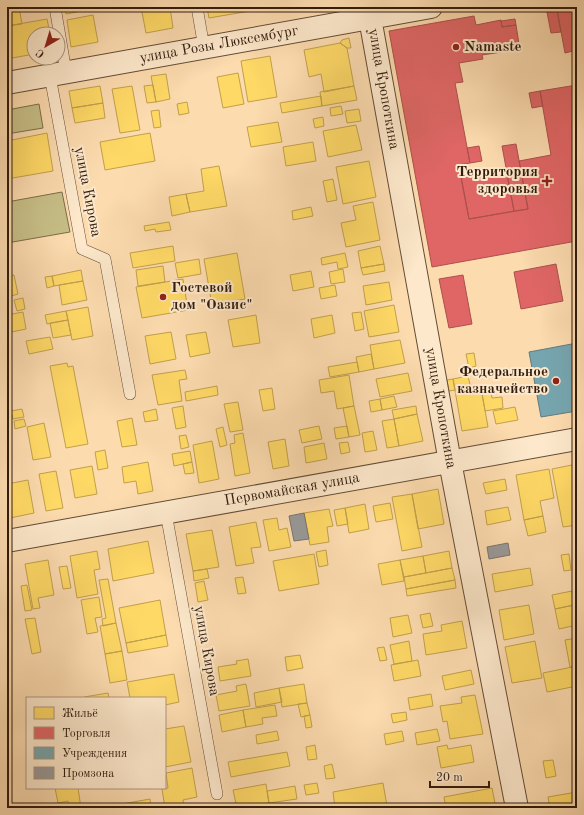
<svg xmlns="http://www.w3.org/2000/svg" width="584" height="815" font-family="'Old Standard TT',serif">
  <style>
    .green { fill: #c6be86; stroke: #7c6d4a }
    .homes { fill: #ffd966; stroke: #c1a04c }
    .shops { fill: #e06666; stroke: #ac504c }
    .public { fill: #76a5af; stroke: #617c7f }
    .industry { fill: #999; stroke: #7a746f }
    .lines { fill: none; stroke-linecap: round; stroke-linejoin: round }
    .service-casing { stroke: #644c36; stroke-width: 12 }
    .minor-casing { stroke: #644c36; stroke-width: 24 }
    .tertiary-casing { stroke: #644c36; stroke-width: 24 }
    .service { stroke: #fde8cb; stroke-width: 11 }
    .minor { stroke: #fde8cb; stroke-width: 22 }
    .tertiary { stroke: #fde8cb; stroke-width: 22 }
    .poi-dot { fill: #8f2418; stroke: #fde8cb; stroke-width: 1.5 }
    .labels { text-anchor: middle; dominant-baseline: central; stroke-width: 4; stroke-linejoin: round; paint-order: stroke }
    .street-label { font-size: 15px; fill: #311c0e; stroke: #fde8cb }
    .poi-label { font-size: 15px; font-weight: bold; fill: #311c0e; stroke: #fde8cb; text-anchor: start }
  </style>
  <rect width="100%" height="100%" fill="#fcdbaf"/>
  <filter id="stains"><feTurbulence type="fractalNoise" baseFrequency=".005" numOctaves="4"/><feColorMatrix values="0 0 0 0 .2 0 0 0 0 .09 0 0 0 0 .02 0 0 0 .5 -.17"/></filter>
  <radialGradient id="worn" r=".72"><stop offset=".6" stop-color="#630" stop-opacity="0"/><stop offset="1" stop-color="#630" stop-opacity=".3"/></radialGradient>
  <path class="green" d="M 39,104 L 43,128 L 7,134 L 7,110 Z
    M 62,192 L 70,232 L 7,243 L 7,202 Z"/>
  <path class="homes" d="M 7,7 L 19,7 L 22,24 L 7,26 Z
    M 64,7 L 76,7 L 77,12 L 66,14 Z
    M 141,7 L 170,7 L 173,28 L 146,33 Z
    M 207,7 L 249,7 L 250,11 L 209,18 Z
    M 272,7 L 283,7 L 283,8 L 272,9 Z
    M 93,15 L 98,42 L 71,47 L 67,20 Z
    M 47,19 L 50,34 L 34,34 L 34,54 L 7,59 L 7,26 Z
    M 349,38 L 351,48 L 347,48 L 340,43 L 342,40 Z
    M 340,43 L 347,48 L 354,86 L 324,92 L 321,74 L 309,77 L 304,50 Z
    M 270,56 L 277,97 L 248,102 L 241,61 Z
    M 238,73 L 244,104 L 223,108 L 217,77 Z
    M 166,74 L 170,99 L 156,102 L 151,76 Z
    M 153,85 L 156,102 L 147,103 L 144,86 Z
    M 100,86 L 103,103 L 72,108 L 69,91 Z
    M 132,86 L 140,130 L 120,133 L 112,89 Z
    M 354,86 L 357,100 L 322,106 L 320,92 Z
    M 321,96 L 322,106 L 282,113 L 280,103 Z
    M 187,102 L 189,113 L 179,115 L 177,104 Z
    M 103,103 L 105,118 L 75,123 L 72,108 Z
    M 341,106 L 343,114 L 331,116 L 330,108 Z
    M 359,109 L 361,121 L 347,123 L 345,111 Z
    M 159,110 L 161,127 L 154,128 L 151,111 Z
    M 323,117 L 324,126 L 315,128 L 313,119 Z
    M 278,122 L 282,142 L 251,147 L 247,127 Z
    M 356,125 L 362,150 L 328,157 L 323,131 Z
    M 47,133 L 53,171 L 7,179 L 7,141 Z
    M 150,133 L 155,161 L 105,170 L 100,142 Z
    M 313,142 L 316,161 L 286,166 L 283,147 Z
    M 369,161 L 376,197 L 343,204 L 336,167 Z
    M 219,166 L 227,206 L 190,212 L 186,194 L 204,191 L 201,169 Z
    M 333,179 L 337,200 L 327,202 L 323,181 Z
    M 186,194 L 190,212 L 172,216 L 169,197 Z
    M 373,202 L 380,240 L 346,247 L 341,223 L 356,220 L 353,206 Z
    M 311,207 L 313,216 L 293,220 L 292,211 Z
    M 169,222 L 171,230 L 156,232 L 155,229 L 145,231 L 144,226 Z
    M 173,246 L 175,261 L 133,268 L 130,253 Z
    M 380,246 L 384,264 L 361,268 L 358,251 Z
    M 237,253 L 245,299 L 212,305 L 204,259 Z
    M 345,253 L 348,267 L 338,269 L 337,262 L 322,265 L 321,258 Z
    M 199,259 L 201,274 L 178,278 L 175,263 Z
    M 384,264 L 385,271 L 363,275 L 361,268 Z
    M 163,266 L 165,282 L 138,286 L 136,270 Z
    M 343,269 L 345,282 L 331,284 L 329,272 Z
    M 81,270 L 83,281 L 54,286 L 52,276 Z
    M 311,271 L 314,287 L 293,291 L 290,275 Z
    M 14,275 L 18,294 L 8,297 L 7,276 Z
    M 52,276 L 54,286 L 47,288 L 45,277 Z
    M 183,279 L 188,310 L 142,318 L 136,287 Z
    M 83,281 L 87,300 L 62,305 L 59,285 Z
    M 389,282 L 392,300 L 366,305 L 363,286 Z
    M 335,285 L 337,296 L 321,299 L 319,288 Z
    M 23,298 L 25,309 L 17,311 L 14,300 Z
    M 394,305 L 399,332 L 369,337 L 364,311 Z
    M 88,307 L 93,336 L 72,340 L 66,311 Z
    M 66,311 L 68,320 L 47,324 L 45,315 Z
    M 23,312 L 26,329 L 7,333 L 7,315 Z
    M 361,312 L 364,329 L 355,331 L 352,313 Z
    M 256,315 L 260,343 L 233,347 L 228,320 Z
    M 332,315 L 335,333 L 314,338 L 311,319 Z
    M 68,320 L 71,335 L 53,338 L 50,323 Z
    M 171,332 L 176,359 L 150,364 L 145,336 Z
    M 206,332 L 210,353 L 190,357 L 186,335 Z
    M 50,337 L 53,349 L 29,354 L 26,341 Z
    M 400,340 L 405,363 L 374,369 L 370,345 Z
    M 474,353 L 476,366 L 469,368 L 466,354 Z
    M 371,354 L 374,369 L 359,372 L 356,357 Z
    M 357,362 L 359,372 L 330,377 L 328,367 Z
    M 67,363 L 68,367 L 73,366 L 88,444 L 66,448 L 50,366 Z
    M 185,370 L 187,379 L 179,380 L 182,401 L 158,405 L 152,375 Z
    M 408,373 L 412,391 L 380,397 L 376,379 Z
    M 349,375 L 354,406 L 337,409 L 334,391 L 321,393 L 319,380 Z
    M 468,376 L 471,389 L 481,388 L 488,427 L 462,431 L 453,379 Z
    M 453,379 L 455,390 L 449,391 L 447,380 Z
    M 217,386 L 218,395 L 186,401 L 185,392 Z
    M 490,386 L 492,398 L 502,397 L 503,408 L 485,411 L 481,388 Z
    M 272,388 L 275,409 L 263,411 L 259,390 Z
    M 394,396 L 397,407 L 382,410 L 380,399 Z
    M 380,399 L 382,410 L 371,412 L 369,401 Z
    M 238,402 L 243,430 L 230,432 L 224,404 Z
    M 183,406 L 186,427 L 176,429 L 172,408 Z
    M 354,406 L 360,435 L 349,437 L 343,408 Z
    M 416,406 L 417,414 L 394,419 L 392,410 Z
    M 515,407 L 518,420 L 496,424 L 493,411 Z
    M 22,409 L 24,417 L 13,419 L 11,411 Z
    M 156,409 L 158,420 L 145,422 L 143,412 Z
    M 417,414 L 423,441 L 399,446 L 394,419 Z
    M 132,418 L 137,445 L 122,447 L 117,421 Z
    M 24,419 L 26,426 L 15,429 L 14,421 Z
    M 394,419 L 399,446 L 387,448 L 382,421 Z
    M 44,423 L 51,457 L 33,460 L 27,427 Z
    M 319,426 L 322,439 L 302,443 L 299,430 Z
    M 347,426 L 349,437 L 336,439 L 334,428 Z
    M 223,427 L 227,445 L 220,447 L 216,429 Z
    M 373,431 L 377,450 L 365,452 L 362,433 Z
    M 243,433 L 250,473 L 235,476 L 230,444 L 235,443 L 234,435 Z
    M 186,435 L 189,447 L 181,449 L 179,436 Z
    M 285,439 L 289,466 L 273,469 L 268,442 Z
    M 212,441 L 219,479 L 199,483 L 193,445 Z
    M 348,442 L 350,452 L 341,454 L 339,443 Z
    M 324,443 L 327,459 L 306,463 L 304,447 Z
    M 105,450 L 108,468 L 98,470 L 95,452 Z
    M 190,451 L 192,462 L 174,466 L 172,454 Z
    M 148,462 L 153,491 L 138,494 L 136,481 L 124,483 L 122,467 Z
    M 192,462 L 194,473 L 185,474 L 183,464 Z
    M 577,464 L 577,525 L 563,527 L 552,469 Z
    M 92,466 L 97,494 L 75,498 L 70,470 Z
    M 549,469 L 554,498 L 540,501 L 543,516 L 524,520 L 516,475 Z
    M 56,471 L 63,508 L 46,511 L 39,474 Z
    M 505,479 L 507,490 L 486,494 L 483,483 Z
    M 28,480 L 34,513 L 10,518 L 7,503 L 7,484 Z
    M 438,489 L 444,524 L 418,529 L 412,494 Z
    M 412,494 L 422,547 L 402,551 L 392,497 Z
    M 390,503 L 393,519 L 376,522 L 373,506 Z
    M 365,504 L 369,529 L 349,533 L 345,508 Z
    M 508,507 L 511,520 L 487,525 L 485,511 Z
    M 345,508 L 348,524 L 337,526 L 334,510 Z
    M 329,509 L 333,526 L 327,527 L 329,542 L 310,545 L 304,513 Z
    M 543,516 L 546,532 L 528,536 L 524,520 Z
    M 277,518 L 279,530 L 287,528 L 291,547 L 269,551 L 263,520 Z
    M 256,522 L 261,547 L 251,548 L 254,563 L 236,566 L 229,527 Z
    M 212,530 L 219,567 L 193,571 L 186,534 Z
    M 148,541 L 154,573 L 113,581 L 108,549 Z
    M 326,550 L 328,565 L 319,567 L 316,552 Z
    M 97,551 L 100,569 L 94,570 L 98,594 L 77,598 L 70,556 Z
    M 449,551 L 452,568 L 426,573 L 423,556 Z
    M 314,554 L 319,584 L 279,591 L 273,561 Z
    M 569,554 L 571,570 L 564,571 L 561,555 Z
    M 423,556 L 426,573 L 404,577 L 400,560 Z
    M 48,560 L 54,595 L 38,598 L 40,608 L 33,609 L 25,564 Z
    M 400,560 L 404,581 L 382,585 L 378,564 Z
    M 67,566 L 71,588 L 63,589 L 59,567 Z
    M 452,568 L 455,580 L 406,589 L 404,577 Z
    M 530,568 L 533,585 L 495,592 L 492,574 Z
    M 207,569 L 209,578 L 194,581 L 193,571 Z
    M 243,577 L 246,593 L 238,594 L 235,578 Z
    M 108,579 L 116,623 L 103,626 L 102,619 L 106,618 L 99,580 Z
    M 455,580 L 456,588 L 407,596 L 406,589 Z
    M 204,581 L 208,600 L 198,602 L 195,583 Z
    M 27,585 L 32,610 L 25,611 L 21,586 Z
    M 572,591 L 574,605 L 555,609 L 552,595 Z
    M 99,597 L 102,617 L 95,618 L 98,632 L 87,634 L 81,600 Z
    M 160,600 L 166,635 L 126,643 L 119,608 Z
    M 529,605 L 534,634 L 504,640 L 499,610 Z
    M 574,605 L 577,617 L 577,625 L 559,629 L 555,609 Z
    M 430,613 L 433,626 L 423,628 L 420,615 Z
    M 408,615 L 412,633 L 393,637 L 390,618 Z
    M 35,618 L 41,652 L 32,654 L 25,619 Z
    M 462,621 L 467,648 L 426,655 L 423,634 L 442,631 L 441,625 Z
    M 116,623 L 122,651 L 105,654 L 100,626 Z
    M 166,635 L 168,646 L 128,653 L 126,643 Z
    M 7,638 L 10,652 L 7,652 Z
    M 577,638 L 577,666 L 570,667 L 565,640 Z
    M 409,641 L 412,661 L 394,664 L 390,645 Z
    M 535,641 L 542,678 L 512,683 L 505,647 Z
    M 384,647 L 387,660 L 380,661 L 377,648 Z
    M 122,651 L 127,680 L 110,683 L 105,654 Z
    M 300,655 L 303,668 L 287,671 L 285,657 Z
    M 248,659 L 251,676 L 220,681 L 218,667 L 237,664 L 236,661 Z
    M 418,660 L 421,676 L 394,681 L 391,665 Z
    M 577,666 L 577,686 L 547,692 L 543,673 Z
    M 471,670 L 474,684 L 445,690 L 442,676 Z
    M 174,674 L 179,702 L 165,705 L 165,698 L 130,698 L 127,682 Z
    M 246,684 L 250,706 L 219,711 L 216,695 L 237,691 L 236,686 Z
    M 304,684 L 307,703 L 282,707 L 279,688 Z
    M 279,688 L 282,702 L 256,707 L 254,693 Z
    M 108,693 L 109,698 L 84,698 L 84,697 Z
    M 431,694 L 433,706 L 410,710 L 408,698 Z
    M 475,695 L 483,734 L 450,739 L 447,721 L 443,722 L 440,706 L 462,703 L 461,697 Z
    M 307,703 L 310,715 L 301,717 L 298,704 Z
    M 275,705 L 277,716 L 262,718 L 263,724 L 246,727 L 243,710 Z
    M 243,710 L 246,727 L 222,732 L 219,715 Z
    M 406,712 L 407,720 L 393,723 L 391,714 Z
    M 310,715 L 312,727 L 306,728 L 304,716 Z
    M 184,726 L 191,762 L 165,767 L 165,729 Z
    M 437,729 L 440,741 L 417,745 L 415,733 Z
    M 277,731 L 279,740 L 257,744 L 256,735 Z
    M 402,731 L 404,741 L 386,745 L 384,734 Z
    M 315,745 L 317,759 L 308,760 L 306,747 Z
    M 447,745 L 448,749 L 471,745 L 474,762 L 441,768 L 437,747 Z
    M 287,752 L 290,766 L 231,777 L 228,762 Z
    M 553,760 L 556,776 L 546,778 L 543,761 Z
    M 332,764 L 335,778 L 326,779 L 324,766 Z
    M 192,768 L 197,797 L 183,800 L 184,808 L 165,808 L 162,789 L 168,788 L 166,773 Z
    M 317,783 L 319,793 L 306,795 L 304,785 Z
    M 383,783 L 387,806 L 378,808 L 335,808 L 333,792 Z
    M 266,784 L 269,803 L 237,808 L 233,790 Z
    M 295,786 L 297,799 L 269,803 L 267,791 Z
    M 55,788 L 78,788 L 81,808 L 70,808 L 68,801 L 58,803 Z
    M 492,788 L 496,808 L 446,808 L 444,797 Z
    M 577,792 L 577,808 L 550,808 L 548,797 Z
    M 150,799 L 151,808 L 105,808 L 105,807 Z"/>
  <path class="shops" d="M 577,7 L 577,50 L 565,53 L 557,10 Z
    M 557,10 L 561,32 L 551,33 L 547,12 Z
    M 474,16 L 476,25 L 501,20 L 502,27 L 516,25 L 519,44 L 507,46 L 508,51 L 482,55 L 483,59 L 459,63 L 463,82 L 455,83 L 470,163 L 459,165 L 469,219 L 528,209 L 519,161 L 551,155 L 540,91 L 577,85 L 577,241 L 432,267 L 389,31 Z
    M 515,19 L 516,25 L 502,27 L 501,21 Z
    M 540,91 L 543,106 L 532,108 L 529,93 Z
    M 516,144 L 528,209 L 514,211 L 502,146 Z
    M 479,146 L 482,161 L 470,163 L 467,148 Z
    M 506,170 L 514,211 L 469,219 L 461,178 Z
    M 556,264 L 563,301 L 521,309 L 514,272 Z
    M 463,275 L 472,324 L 449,328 L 439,279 Z"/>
  <path class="public" d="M 577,343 L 577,411 L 541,417 L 529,352 Z"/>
  <path class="industry" d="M 296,7 L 311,7 L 311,9 L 297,11 Z
    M 304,513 L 309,539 L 294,541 L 289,516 Z
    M 508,543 L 510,555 L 489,559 L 487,547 Z"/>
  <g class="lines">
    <defs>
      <path id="service" d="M 55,7 L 66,72
        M 197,7 L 204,48
        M 50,76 L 82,249 L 105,259 L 130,394
        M 166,513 L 217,794"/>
      <path id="minor" d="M 368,7 L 450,462 L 517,808
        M 7,83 L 431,7"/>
      <path id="tertiary" d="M 7,541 L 577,439"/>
    </defs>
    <use href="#service" class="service-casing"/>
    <use href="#minor" class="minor-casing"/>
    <use href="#tertiary" class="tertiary-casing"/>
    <use href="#service" class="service"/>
    <use href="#minor" class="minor"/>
    <use href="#tertiary" class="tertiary"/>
  </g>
  <g class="poi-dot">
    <circle cx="456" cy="47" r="4"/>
    <path d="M545 175h4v4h4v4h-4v4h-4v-4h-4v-4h4z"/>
    <circle cx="163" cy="297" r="4"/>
    <circle cx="556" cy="381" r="4"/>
  </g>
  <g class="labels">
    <g class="street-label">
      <text transform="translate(219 45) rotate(-10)">улица Розы Люксембург</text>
      <text transform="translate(383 89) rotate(80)">улица Кропоткина</text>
      <text transform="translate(87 192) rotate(79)">улица Кирова</text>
      <text transform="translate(440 408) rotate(80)">улица Кропоткина</text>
      <text transform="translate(292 490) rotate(-10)">Первомайская улица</text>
      <text transform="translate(206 651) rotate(80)">улица Кирова</text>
    </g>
    <g class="poi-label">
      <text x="464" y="47">Namaste</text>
      <text x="538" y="172" text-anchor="end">Территория<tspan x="538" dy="17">здоровья</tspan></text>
      <text x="171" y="288">Гостевой<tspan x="171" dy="17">дом "Оазис"</tspan></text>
      <text x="548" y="372" text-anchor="end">Федеральное<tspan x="548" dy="17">казначейство</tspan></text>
    </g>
  </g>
  <rect width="584" height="815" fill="none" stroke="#fcdbaf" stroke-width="24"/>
  <rect x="8" y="8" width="568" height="799" fill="none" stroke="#311c0e" stroke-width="2"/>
  <rect x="12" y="12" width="560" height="791" fill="none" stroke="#311c0e"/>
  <rect x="26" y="697" width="140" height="92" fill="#fde8cb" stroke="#ab967f"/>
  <rect x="34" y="707" width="20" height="12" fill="#ffd966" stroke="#ab967f"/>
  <text x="62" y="717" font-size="12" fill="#311c0e">Жильё</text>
  <rect x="34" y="727" width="20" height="12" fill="#e06666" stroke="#ab967f"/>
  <text x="62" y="737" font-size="12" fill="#311c0e">Торговля</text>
  <rect x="34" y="747" width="20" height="12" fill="#76a5af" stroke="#ab967f"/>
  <text x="62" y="757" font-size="12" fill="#311c0e">Учреждения</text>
  <rect x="34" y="767" width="20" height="12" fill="#999999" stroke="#ab967f"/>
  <text x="62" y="777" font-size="12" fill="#311c0e">Промзона</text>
  <g transform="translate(46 46) rotate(218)"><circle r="19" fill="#fde8cb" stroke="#ab967f"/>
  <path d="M0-3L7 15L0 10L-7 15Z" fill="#8f2418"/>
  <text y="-6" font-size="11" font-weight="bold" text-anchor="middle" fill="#311c0e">С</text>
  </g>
  <path d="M430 781v6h59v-6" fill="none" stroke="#311c0e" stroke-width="2"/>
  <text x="436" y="781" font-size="12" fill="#311c0e" stroke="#fde8cb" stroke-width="3" paint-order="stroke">20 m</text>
  <rect width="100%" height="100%" filter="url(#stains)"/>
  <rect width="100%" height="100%" fill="url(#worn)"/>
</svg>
